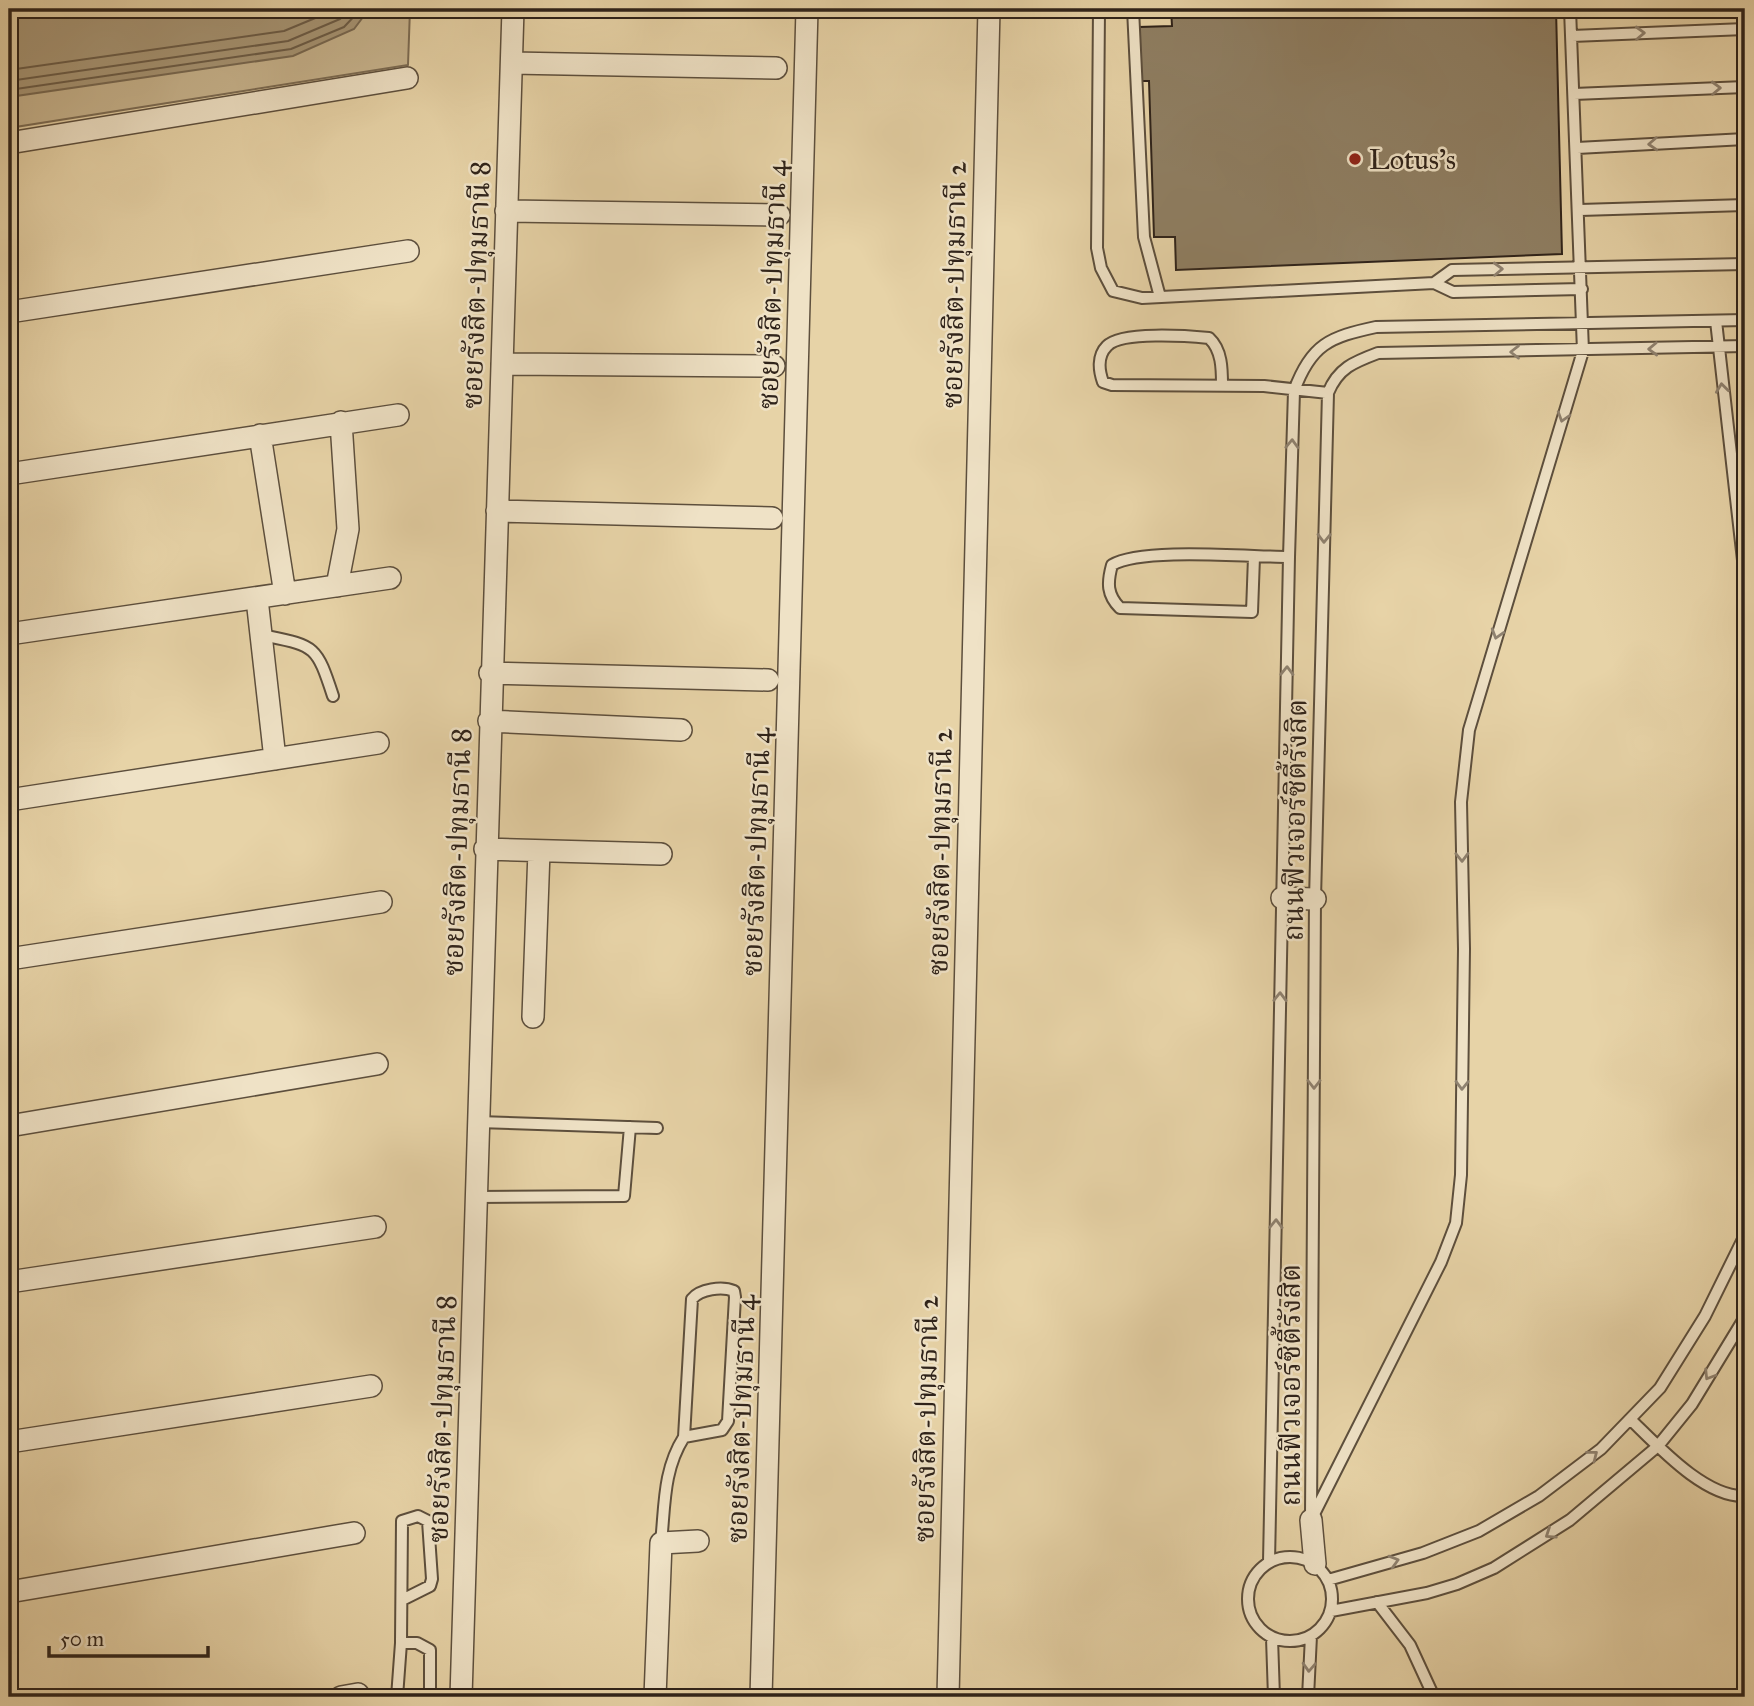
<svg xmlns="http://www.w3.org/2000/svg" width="1754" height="1706" font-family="'IM FELL Great Primer','Noto Serif Thai',serif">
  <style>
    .green { fill: #c8b58f; stroke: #7c6c54; stroke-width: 2 }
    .water { fill: #a89777; stroke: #786952; stroke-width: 2 }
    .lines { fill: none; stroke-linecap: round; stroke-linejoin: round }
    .shore { stroke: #6c5d48; stroke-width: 2 }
    .building { fill: #8f7f63; stroke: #2f231a; stroke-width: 2 }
    .service-casing { stroke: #5d4f3d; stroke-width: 14 }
    .minor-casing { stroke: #5d4f3d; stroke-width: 24 }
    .service { stroke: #efe2c6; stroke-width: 10 }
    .minor { stroke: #efe2c6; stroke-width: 21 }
    .oneway { stroke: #8f8270 }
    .poi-dot { fill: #8f2418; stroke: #efe2c6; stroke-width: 2.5 }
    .labels { text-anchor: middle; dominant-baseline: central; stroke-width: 5; stroke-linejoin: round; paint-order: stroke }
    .poi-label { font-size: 28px; fill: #2f231a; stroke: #efe2c6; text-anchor: start }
    .street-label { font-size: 28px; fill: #2f231a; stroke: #efe2c6 }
  </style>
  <rect width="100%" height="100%" fill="#e7d3a7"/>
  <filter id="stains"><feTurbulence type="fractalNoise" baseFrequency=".00286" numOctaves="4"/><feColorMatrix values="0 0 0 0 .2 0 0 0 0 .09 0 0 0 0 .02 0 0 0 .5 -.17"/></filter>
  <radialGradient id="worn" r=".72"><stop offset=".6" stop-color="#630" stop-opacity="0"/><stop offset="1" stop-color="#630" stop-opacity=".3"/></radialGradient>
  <path class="green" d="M 9,9 L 410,9 L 408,65 L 9,128 Z"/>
  <path class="water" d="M 9,9 L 369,9 L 354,29 L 293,56 L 9,97 Z"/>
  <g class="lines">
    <path class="shore" d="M 9,70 L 284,31 L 337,9
      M 9,81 L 288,41 L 340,19 L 350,9
      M 9,90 L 291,49 L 344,27 L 361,9"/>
  </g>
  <path class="building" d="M 1171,9 L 1556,9 L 1562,254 L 1176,270 L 1175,237 L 1154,237 L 1149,81 L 1141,81 L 1139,27 L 1172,26 Z"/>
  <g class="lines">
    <defs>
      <path id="service" d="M 1099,9 L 1097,248 L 1101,268 L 1113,291 L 1142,298 L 1434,283 L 1453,292 L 1582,289
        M 1133,9 L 1144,237 L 1160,297
        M 1572,36 L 1745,29
        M 1574,94 L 1745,87
        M 1577,148 L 1745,139
        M 1580,210 L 1745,205
        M 1434,283 L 1452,270 L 1745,264
        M 1716,321 L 1745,578
        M 1222,385 C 1222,369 1222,350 1209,338 C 1188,336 1121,331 1107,346 C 1097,356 1099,371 1103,382 L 1112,385 L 1264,386 L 1328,393
        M 1254,557 L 1252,612 L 1120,608 C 1107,595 1107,583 1112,565 C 1142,547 1250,557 1289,557
        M 262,635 C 315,646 316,644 333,696
        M 478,1122 L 657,1128
        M 477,1197 L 624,1196 L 630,1127
        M 1630,1419 C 1658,1446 1705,1498 1745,1496
        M 1311,1517 L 1315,899 L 1328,393 C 1338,368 1354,362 1378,353 L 1745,346
        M 1311,1520 L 1441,1262 L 1456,1223 L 1461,1175 L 1464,949 L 1461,802 L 1469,730 L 1583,351 L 1570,9
        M 661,1543 C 665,1505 663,1470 684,1437 L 692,1299 C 700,1289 722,1286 734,1291 L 735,1297 L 728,1421 L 722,1430 L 684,1437
        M1248 1599a42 42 0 1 1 84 0a42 42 0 1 1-84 0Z
        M 1269,1562 L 1289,557 L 1294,391 C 1311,344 1330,337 1376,327 L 1745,320
        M 1328,1580 L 1423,1553 L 1479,1531 L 1539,1496 L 1601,1449 L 1660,1388 L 1705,1316 L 1745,1235
        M 1377,1602 L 1410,1645 L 1434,1697
        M 1331,1611 L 1427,1593 L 1457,1584 L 1494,1568 L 1570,1520 L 1658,1446 L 1692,1404 L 1745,1317
        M 1272,1638 L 1274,1697
        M 401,1643 L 417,1643 L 430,1650 L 430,1697
        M 397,1697 L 401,1643 L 402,1521 L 418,1516 L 428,1521 L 432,1579 L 430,1586 L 402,1600
        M 1308,1697 L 1311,1636"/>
      <path id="minor" d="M 512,63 L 776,68
        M 9,143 L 407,78
        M 506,211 L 779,215
        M 9,312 L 408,251
        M 502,364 L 774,366
        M 260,435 L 285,594
        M 9,474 L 398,415
        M 497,511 L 772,518
        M 337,586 L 348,529 L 341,422
        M 257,599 L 275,759
        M 9,634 L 390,578
        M 490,673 L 768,680
        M 489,721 L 681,730
        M 9,800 L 378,743
        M 485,849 L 661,854
        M 1282,898 L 1315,899
        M 9,959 L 381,902
        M 533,1017 L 539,851
        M 9,1126 L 377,1064
        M 9,1282 L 375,1227
        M 9,1442 L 371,1386
        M 1311,1520 L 1315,1564
        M 9,1592 L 354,1533
        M 341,1697 L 358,1694
        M 461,1697 L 513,9
        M 655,1697 L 661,1543 L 698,1541
        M 761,1697 L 807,9
        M 948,1697 L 989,9"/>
    </defs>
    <use href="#service" class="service-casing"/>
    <use href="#minor" class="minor-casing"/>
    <use href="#service" class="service"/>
    <use href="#minor" class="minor"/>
  </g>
  <defs><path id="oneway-chevron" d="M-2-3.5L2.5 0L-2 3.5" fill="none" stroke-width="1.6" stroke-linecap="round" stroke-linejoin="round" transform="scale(1.75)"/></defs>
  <g class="oneway">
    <use href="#oneway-chevron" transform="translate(1640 33) rotate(-2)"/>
    <use href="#oneway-chevron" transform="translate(1716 88) rotate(-2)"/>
    <use href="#oneway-chevron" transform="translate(1653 144) rotate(177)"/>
    <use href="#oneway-chevron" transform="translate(1498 269) rotate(-2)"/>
    <use href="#oneway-chevron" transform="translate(1653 349) rotate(178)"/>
    <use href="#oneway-chevron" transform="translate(1515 352) rotate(180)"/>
    <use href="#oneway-chevron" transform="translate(1722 388) rotate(-97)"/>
    <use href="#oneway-chevron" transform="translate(1563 417) rotate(107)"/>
    <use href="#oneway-chevron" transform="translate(1292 444) rotate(-88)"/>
    <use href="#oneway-chevron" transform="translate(1324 538) rotate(91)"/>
    <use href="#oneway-chevron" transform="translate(1497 634) rotate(107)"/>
    <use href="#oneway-chevron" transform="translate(1287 671) rotate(-89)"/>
    <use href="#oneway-chevron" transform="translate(1462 857) rotate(89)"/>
    <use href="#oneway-chevron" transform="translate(1280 997) rotate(-89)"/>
    <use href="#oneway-chevron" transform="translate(1314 1084) rotate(90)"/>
    <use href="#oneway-chevron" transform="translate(1462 1085) rotate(91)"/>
    <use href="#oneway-chevron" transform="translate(1276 1224) rotate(-89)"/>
    <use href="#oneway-chevron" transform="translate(1709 1375) rotate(122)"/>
    <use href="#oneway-chevron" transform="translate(1593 1455) rotate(-38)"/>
    <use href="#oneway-chevron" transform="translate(1550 1534) rotate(146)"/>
    <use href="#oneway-chevron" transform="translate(1394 1561) rotate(-16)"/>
    <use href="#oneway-chevron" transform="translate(1309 1667) rotate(93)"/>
  </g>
  <circle class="poi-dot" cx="1355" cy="159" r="7"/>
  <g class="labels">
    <g class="poi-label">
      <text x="1369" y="159">Lotus's</text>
    </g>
    <g class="street-label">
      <text transform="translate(476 285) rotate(-88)">ซอยรังสิต-ปทุมธานี 8</text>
      <text transform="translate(772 285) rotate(-88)">ซอยรังสิต-ปทุมธานี 4</text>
      <text transform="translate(954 285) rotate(-89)">ซอยรังสิต-ปทุมธานี 2</text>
      <text transform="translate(1295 820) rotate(-89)">ถนนฟิวเจอร์ซิตี้รังสิต</text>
      <text transform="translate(457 852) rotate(-88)">ซอยรังสิต-ปทุมธานี 8</text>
      <text transform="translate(756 852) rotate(-88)">ซอยรังสิต-ปทุมธานี 4</text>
      <text transform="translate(940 852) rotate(-89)">ซอยรังสิต-ปทุมธานี 2</text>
      <text transform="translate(1290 1385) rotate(-90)">ถนนฟิวเจอร์ซิตี้รังสิต</text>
      <text transform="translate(442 1419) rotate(-88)">ซอยรังสิต-ปทุมธานี 8</text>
      <text transform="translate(741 1419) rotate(-88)">ซอยรังสิต-ปทุมธานี 4</text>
      <text transform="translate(926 1419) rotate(-89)">ซอยรังสิต-ปทุมธานี 2</text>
    </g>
  </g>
  <rect width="1754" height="1706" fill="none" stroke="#e7d3a7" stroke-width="35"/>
  <rect x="10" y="10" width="1733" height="1685" fill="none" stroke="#2f231a" stroke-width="3.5"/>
  <rect x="18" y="18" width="1719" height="1671" fill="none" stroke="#2f231a" stroke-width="2"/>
  <path d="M49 1646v10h159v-10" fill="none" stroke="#2f231a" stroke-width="3.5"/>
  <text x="60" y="1646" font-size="21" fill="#2f231a" stroke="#efe2c6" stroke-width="5" paint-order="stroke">50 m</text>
  <rect width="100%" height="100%" filter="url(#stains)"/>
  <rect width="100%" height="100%" fill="url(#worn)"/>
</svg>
